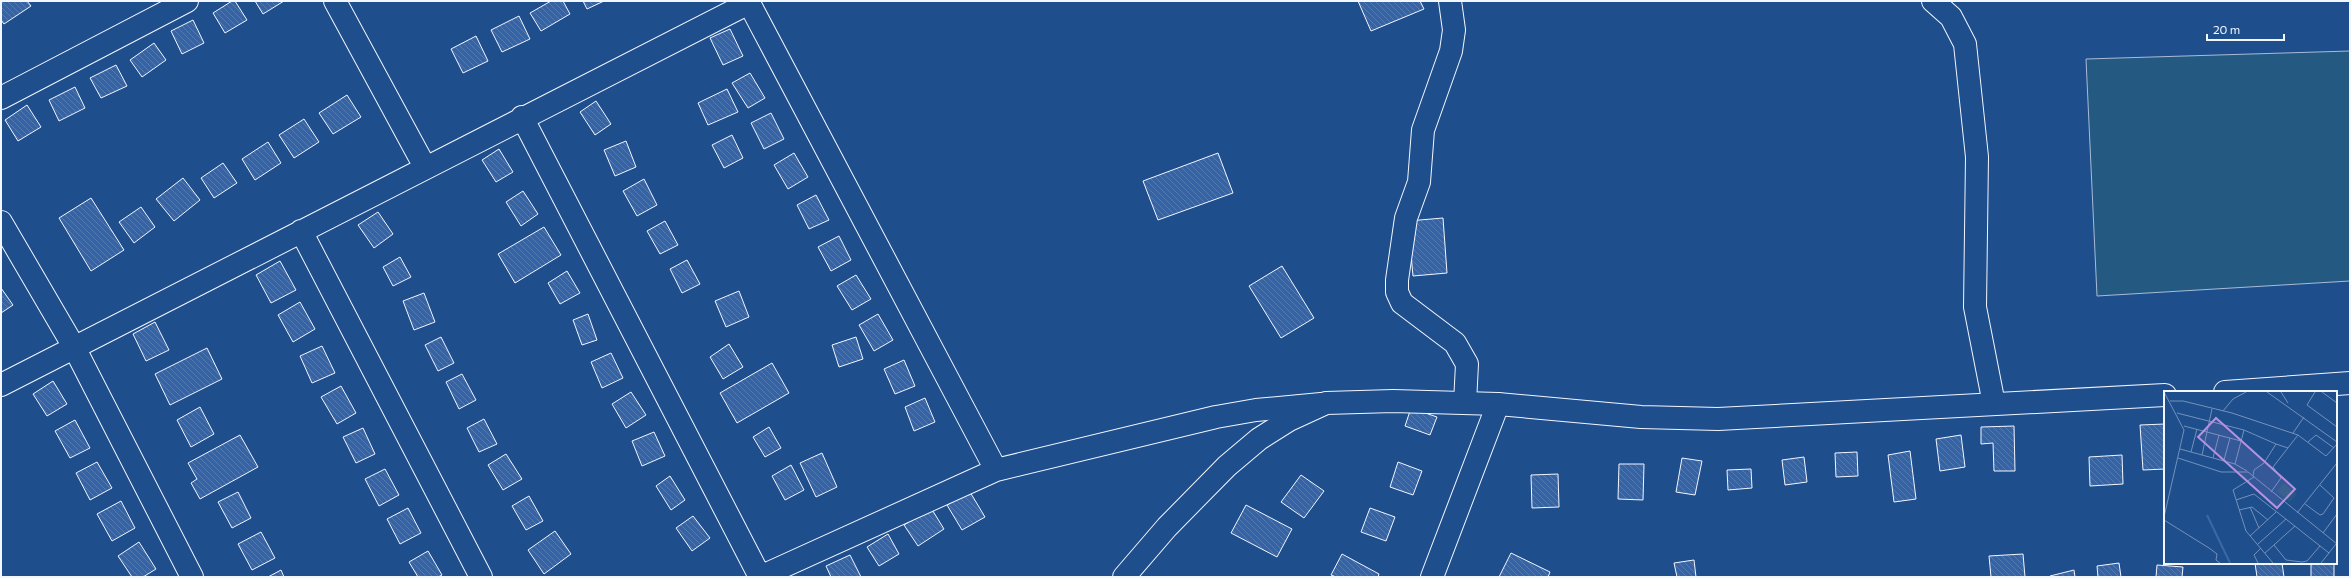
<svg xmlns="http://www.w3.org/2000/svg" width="2351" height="578" font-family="Commissioner,sans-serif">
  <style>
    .pitch { fill: #245a82; stroke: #a8bbd7 }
    .building { fill: url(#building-back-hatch); stroke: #f2f6ff }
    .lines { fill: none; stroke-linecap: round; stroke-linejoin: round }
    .street-casing { stroke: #f2f6ff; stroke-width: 24 }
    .secondary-casing { stroke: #f2f6ff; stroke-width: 24 }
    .street { stroke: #1f4e8c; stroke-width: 22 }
    .secondary { stroke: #1f4e8c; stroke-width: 22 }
    .inset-river { fill: none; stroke: #3b69a3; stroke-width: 2 }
    .inset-road { fill: none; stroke: #7391ba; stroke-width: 1 }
    .view { fill: #b691df; fill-opacity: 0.15; stroke: #b691df; stroke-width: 2 }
    .inset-edge { fill: none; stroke: #f2f6ff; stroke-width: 2 }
  </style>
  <defs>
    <pattern id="building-back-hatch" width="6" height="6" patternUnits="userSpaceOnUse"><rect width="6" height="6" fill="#3563a3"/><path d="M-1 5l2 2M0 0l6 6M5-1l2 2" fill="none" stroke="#537ab1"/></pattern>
  </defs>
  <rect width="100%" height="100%" fill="#1f4e8c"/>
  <path class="pitch" d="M 2350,51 L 2350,281 L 2097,296 L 2086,59 Z"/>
  <path class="building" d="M 1,1 L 27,1 L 31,6 L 4,24 L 1,20 Z
    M 232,1 L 235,1 L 247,20 L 225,33 L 213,13 Z
    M 255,1 L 284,1 L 263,14 Z
    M 551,1 L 563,1 L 570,14 L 541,31 L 530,13 Z
    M 583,1 L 604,1 L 587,9 Z
    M 1358,1 L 1420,1 L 1424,9 L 1371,31 Z
    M 519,16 L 530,39 L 502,52 L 491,30 Z
    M 193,20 L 204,43 L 182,54 L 171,31 Z
    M 730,29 L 743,56 L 723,65 L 710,38 Z
    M 476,36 L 488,61 L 463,73 L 451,49 Z
    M 154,43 L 166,60 L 142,77 L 130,60 Z
    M 116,65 L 127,86 L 101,98 L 90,78 Z
    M 750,73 L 765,98 L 748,108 L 732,83 Z
    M 75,87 L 85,108 L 59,121 L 49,100 Z
    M 727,89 L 738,112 L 708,125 L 698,103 Z
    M 347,95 L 361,117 L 333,134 L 319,113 Z
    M 596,101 L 611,124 L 595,135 L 580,112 Z
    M 27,105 L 41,127 L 18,141 L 5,120 Z
    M 771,113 L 784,139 L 764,149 L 751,123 Z
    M 304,119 L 319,142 L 294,158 L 279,135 Z
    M 732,135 L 743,158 L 724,168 L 712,145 Z
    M 626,141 L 636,167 L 615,176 L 604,150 Z
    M 268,142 L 281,163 L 255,180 L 242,159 Z
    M 499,149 L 513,172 L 496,182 L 482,160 Z
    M 794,153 L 808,177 L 788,189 L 774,165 Z
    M 1218,153 L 1233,193 L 1158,220 L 1143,181 Z
    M 223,163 L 237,183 L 214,198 L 201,178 Z
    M 183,178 L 200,200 L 174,221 L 156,199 Z
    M 644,179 L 657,205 L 637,216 L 623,191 Z
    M 523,191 L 538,214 L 521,226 L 506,202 Z
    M 816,195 L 829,220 L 809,229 L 797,205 Z
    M 91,198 L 124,250 L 91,271 L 59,218 Z
    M 141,207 L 155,227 L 134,243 L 119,222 Z
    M 378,212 L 393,234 L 374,248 L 358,225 Z
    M 1443,218 L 1447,273 L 1413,276 L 1408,221 Z
    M 665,221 L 678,245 L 660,254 L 647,231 Z
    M 544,227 L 561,255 L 515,283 L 498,254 Z
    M 839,236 L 851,260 L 831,271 L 818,247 Z
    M 400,257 L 411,277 L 393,286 L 383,267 Z
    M 687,260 L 700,284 L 682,293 L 670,269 Z
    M 280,261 L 296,290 L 271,303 L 256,275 Z
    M 1282,266 L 1314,318 L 1281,338 L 1249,286 Z
    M 567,271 L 580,293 L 560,304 L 548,283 Z
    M 856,275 L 871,299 L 852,310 L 837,286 Z
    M 1,288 L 13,305 L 1,313 Z
    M 739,291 L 749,317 L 726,327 L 715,301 Z
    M 424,293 L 435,322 L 414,330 L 403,301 Z
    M 300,302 L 315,329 L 293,342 L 278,315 Z
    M 588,314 L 597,340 L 582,345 L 573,320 Z
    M 878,314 L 893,340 L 874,351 L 859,325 Z
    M 155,322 L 169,350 L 146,361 L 133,334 Z
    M 441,337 L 454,363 L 438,371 L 425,345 Z
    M 856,337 L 863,359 L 839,367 L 832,345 Z
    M 729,344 L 743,367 L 723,379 L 710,357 Z
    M 322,346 L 335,373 L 312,383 L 300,356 Z
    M 207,348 L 222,379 L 170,405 L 155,374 Z
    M 611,353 L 623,378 L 602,388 L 591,362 Z
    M 904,360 L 915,386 L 895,394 L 884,369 Z
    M 772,363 L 789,393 L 737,423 L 720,393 Z
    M 462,374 L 476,400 L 459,409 L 446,382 Z
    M 53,381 L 67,404 L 47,416 L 33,394 Z
    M 341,386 L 356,413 L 337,424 L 321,397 Z
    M 631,392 L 646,415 L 626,428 L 612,404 Z
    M 925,398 L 935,422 L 914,431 L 905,407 Z
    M 200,407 L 214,434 L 191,447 L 177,420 Z
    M 1411,408 L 1437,417 L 1430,435 L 1405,426 Z
    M 484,419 L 497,444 L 479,452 L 467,428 Z
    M 75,420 L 90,448 L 70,458 L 55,431 Z
    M 2165,424 L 2165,469 L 2143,470 L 2140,425 Z
    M 2014,426 L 2015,471 L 1994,471 L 1993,443 L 1981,444 L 1981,427 Z
    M 769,427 L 781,448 L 765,457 L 753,437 Z
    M 363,428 L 375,454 L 356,463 L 343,437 Z
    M 654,432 L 665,456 L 642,466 L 632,441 Z
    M 240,435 L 258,467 L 200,499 L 191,483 L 197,479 L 188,463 Z
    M 1961,435 L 1965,467 L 1940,471 L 1936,439 Z
    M 1910,451 L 1916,499 L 1894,502 L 1888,455 Z
    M 1857,452 L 1858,476 L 1836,477 L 1835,453 Z
    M 822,453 L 837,487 L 816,497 L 800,463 Z
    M 506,454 L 522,479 L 503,490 L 488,465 Z
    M 2122,455 L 2123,484 L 2090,486 L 2089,457 Z
    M 1804,457 L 1807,482 L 1785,485 L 1782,460 Z
    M 1682,458 L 1702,461 L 1695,495 L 1676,492 Z
    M 97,462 L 112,488 L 90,500 L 76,473 Z
    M 1398,462 L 1422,471 L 1413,495 L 1390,487 Z
    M 1619,464 L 1644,464 L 1643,500 L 1618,499 Z
    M 791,465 L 804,490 L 785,500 L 772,476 Z
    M 385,469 L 399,495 L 379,506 L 365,479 Z
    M 1751,469 L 1752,488 L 1728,490 L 1727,470 Z
    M 1558,474 L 1559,507 L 1532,508 L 1531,475 Z
    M 1301,475 L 1324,491 L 1304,518 L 1281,502 Z
    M 670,476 L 685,500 L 671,510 L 656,486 Z
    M 238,492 L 251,518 L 232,528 L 218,502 Z
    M 970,492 L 985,517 L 962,530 L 947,505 Z
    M 529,496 L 543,521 L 526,530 L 512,506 Z
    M 121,501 L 135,528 L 112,541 L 97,514 Z
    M 1246,505 L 1292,529 L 1277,557 L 1231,533 Z
    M 408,508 L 421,533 L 400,544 L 387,519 Z
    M 931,508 L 944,529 L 918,546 L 904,525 Z
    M 1370,508 L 1395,517 L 1386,541 L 1361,532 Z
    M 693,516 L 710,538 L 692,551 L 676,528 Z
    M 555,531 L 571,554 L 544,574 L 528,550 Z
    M 261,532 L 275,558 L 252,570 L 238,544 Z
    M 888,534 L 899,554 L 879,566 L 867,547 Z
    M 139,542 L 156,569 L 143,577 L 132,577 L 118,556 Z
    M 428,551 L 442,575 L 438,577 L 418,577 L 409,562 Z
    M 1511,553 L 1550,572 L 1548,577 L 1499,577 Z
    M 1342,554 L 1379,574 L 1378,577 L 1336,577 L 1331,575 Z
    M 2023,554 L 2025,577 L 1991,577 L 1989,556 Z
    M 850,555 L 861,577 L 831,577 L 826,566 Z
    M 1694,560 L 1696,577 L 1677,577 L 1674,563 Z
    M 2119,563 L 2121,577 L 2098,577 L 2097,566 Z
    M 2255,563 L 2282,563 L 2284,577 L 2257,577 Z
    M 2311,563 L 2334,563 L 2334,577 L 2311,577 Z
    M 2157,565 L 2183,567 L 2182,577 L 2156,577 Z
    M 281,570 L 284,577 L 268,577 Z
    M 2074,570 L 2075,577 L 2051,577 L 2050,576 Z"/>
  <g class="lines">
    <defs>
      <path id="street" d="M 335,1 L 425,167
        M 748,1 L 996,470
        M 1450,1 L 1454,30 L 1451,51 L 1423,130 L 1419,182 L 1406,218 L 1397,280 L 1397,292 L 1402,303 L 1455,343 L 1467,364 L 1465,403
        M 1933,1 L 1951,17 L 1965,44 L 1977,157 L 1975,307 L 1994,404
        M 1,98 L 187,1
        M 522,117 L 760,577
        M 1,222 L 74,347 L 192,577
        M 301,231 L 481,577
        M 1,385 L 749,3
        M 760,577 L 996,470 L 1216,417 L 1256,410 L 1321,404
        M 1432,577 L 1498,404"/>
      <path id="secondary" d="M 2225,392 L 2350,383
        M 1124,577 L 1167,527 L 1227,466 L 1259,439 L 1289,420 L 1326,403 L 1393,401 L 1498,404 L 1641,417 L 1718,419 L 2165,395"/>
    </defs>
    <use href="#street" class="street-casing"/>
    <use href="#secondary" class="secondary-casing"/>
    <use href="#street" class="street"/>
    <use href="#secondary" class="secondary"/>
  </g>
  <g transform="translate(2164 391)">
    <rect width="173" height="173" fill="#1f4e8c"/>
    <path d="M 120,92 L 133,103 L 126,111 L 113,100 Z" fill="#245a82"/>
    <path class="inset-river" d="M 43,124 L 66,172"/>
    <path class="inset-road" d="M 103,1 L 173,51M 117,1 L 124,12M 151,1 L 143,14 L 173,36M 158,1 L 173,12M 6,10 L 19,10 L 68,22 L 134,44M 59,20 L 69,8 L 82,1M 13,22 L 80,39 L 112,53M 20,35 L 77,50M 129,42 L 140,26M 144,51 L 152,44 L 170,57M 16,58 L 71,73 L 83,80M 27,61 L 33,38M 38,64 L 48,18M 14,67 L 57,81 L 84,81 L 173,153M 49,67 L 55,44M 60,69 L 66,47M 71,73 L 80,39M 89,85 L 90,79 L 100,72 L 112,53 L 124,57M 90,86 L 69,99 L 82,140 L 109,172M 107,101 L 117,87 L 109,76 L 134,44 L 162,65 L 173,53M 72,109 L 90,103 L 165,162M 141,113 L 156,124 L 159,123 L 170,107 L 156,94M 86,116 L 95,137M 75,119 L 88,116 L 104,129M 133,122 L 173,72M 0,126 L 20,39 L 0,1M 0,129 L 45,157 L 53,163 L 52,169 L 56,172M 159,142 L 173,123M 86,145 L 112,121M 94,153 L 122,128M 110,154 L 122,169 L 138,171 L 143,170 L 156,155M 101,162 L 131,135M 94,172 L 90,164 L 97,157M 157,172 L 172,153"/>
    <path class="view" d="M 52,27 L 131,98 L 113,117 L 34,46 Z"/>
    <rect width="173" height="173" class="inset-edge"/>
  </g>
  <rect width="2351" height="578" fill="none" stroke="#f2f6ff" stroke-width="4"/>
  <path d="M2207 34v6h77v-6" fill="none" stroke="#f2f6ff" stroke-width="2"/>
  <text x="2213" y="34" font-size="12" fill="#f2f6ff" stroke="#1f4e8c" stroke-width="3" paint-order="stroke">20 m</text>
</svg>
